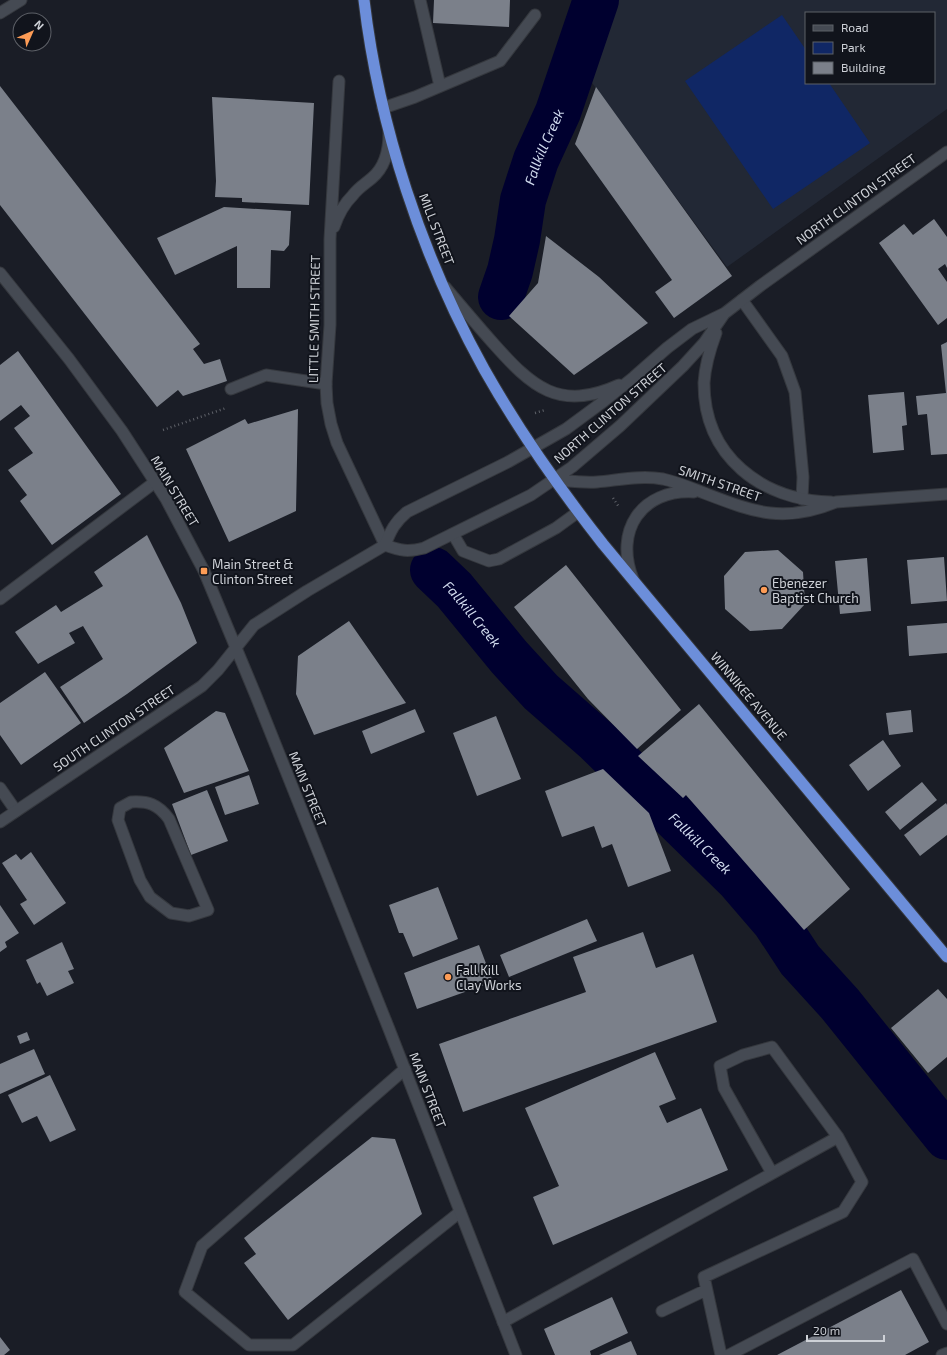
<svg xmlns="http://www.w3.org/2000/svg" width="947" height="1355" font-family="'Exo 2',sans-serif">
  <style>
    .built { fill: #222835; fill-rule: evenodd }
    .green { fill: #102765 }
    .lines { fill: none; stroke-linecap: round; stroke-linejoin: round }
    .river { stroke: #00002f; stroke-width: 46 }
    .building { fill: #7b808a }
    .service-casing { stroke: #35383e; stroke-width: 13 }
    .minor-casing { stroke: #35383e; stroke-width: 13 }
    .tertiary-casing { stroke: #35383e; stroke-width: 13 }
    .trunk-casing { stroke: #35383e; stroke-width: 13 }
    .path { stroke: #5f6269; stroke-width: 2.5; stroke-dasharray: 1 3; stroke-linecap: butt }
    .service { stroke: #454a53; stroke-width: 11 }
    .minor { stroke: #454a53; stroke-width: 11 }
    .tertiary { stroke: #454a53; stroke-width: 11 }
    .trunk { stroke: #6c8eda; stroke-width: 11 }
    .poi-dot { fill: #fd9c56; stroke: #11141c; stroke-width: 1.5 }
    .labels { text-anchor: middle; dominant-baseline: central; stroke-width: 4; stroke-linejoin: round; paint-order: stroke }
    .street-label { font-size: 13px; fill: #ced1d7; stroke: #11141c }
    .poi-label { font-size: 13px; fill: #ced1d7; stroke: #11141c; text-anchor: start }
    .water-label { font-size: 14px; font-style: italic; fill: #d0daee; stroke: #11141c }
  </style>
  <rect width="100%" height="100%" fill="#1a1d26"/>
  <path class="built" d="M 610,0 L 947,0 L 947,109 L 727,267 L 587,76 ZM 806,13 L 934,13 L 934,83 L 806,83 Z"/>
  <path class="green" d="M 782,15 L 806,50 L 806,83 L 829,83 L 870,143 L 773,209 L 685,81 Z"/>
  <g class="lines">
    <g class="river">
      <path id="s1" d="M 501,297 L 510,271 L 517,240 L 523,200 L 536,160 L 558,112 L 596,0"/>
      <path id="s2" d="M 433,570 L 454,590 L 509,657 L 541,692 L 597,741 L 738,879 L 775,922 L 800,960 L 840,1004 L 947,1137"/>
    </g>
  </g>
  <path class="building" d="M 434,0 L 510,0 L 509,27 L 433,23 Z
    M 0,86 L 200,344 L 193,349 L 204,364 L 220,359 L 227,381 L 183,396 L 178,390 L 157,407 L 0,205 Z
    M 596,87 L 732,276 L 674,318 L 655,292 L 672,280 L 575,144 Z
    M 212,97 L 314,103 L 309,205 L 242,202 L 242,198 L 215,197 L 216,181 Z
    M 224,207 L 291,211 L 289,245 L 284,251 L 271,250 L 270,288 L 237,288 L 237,246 L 175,275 L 157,238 Z
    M 934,219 L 947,237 L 947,268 L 945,264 L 938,269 L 947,282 L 947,318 L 938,325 L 879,243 L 904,224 L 913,235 Z
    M 546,236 L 599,277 L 648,323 L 574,375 L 509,316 L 538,283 Z
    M 947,342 L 947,454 L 931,455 L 927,414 L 918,415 L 916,396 L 946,393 L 941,345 Z
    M 18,351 L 121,494 L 52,545 L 20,501 L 27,495 L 8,470 L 33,453 L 14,428 L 30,416 L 21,405 L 0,421 L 0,365 Z
    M 904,392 L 907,425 L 902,426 L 904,450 L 873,453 L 868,395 Z
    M 298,409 L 296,511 L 229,542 L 186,449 L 245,419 L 248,424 Z
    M 147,535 L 181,603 L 197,643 L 127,694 L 84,723 L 60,687 L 103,659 L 83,626 L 69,633 L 75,643 L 38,664 L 15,632 L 56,605 L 61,612 L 103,586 L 94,572 Z
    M 778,550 L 803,572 L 805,604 L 782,629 L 750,631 L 725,609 L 724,576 L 745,552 Z
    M 944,557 L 947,601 L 911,604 L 907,560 Z
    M 867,558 L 871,611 L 840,614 L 835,561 Z
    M 566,565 L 681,710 L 637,749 L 588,699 L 514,607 Z
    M 349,621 L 406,703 L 314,735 L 296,694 L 298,656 Z
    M 947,623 L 947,653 L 909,656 L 907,626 Z
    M 45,672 L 81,723 L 21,765 L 0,735 L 0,703 Z
    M 699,704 L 850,889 L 804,930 L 686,795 L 683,798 L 638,756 Z
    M 415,709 L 425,732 L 371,754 L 362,731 Z
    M 911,710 L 913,732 L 889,735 L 886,713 Z
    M 216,711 L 225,713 L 249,771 L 184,793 L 164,748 Z
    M 496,716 L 521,779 L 477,796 L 453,733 Z
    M 883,740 L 901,766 L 868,791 L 849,765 Z
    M 603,769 L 649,813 L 671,871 L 628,887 L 612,844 L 602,848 L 594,826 L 562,837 L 545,791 Z
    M 249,775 L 259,804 L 225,815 L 215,787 Z
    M 922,782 L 937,800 L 900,830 L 885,812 Z
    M 207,790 L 228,841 L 191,855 L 172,804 Z
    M 946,803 L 947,805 L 947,835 L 920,856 L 904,835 Z
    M 31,852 L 66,903 L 34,925 L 20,904 L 27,900 L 2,863 L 16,854 L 21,860 Z
    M 438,887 L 458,939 L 413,957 L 403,933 L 399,933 L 389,905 Z
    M 0,905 L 19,933 L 5,942 L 7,947 L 0,952 Z
    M 587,919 L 597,941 L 509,977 L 500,955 Z
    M 643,932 L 656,968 L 693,954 L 717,1022 L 463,1112 L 439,1044 L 586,992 L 573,957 Z
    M 62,942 L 74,969 L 68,971 L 74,983 L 47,996 L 40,982 L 37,984 L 26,960 Z
    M 479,945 L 493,982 L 417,1009 L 404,973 Z
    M 938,989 L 947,999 L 947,1057 L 928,1073 L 891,1028 Z
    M 27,1032 L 30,1040 L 20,1044 L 17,1036 Z
    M 34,1049 L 45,1074 L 0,1094 L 0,1064 Z
    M 655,1052 L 676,1099 L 659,1106 L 667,1123 L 701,1108 L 728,1170 L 553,1245 L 533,1197 L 559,1186 L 525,1108 Z
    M 50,1075 L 76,1130 L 50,1142 L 37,1116 L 22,1123 L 8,1095 Z
    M 372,1137 L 395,1139 L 422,1214 L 288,1320 L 244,1263 L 256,1254 L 244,1238 Z
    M 901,1290 L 929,1342 L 905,1355 L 777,1355 Z
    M 612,1297 L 628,1333 L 590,1351 L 591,1355 L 555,1355 L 544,1329 Z
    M 0,1337 L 10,1350 L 4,1355 L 0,1355 Z
    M 631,1341 L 637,1355 L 599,1355 Z"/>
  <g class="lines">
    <defs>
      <path id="service" d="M 420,0 L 440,86
        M 0,13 L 21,0
        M 383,108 L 415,97 L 500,61 L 535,15
        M 742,300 L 782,356 L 795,392 L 803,477 L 802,499
        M 231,389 L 266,375 L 326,384
        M 453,534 L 463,551 L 489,561 L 499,559 L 556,528 L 578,512
        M 0,599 L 155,482
        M 0,788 L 16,811
        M 131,802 C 148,801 158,804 169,819 L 208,910 L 189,916 L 171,913 L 150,897 L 140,880 L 118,820 L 120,808 Z
        M 405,1069 L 202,1246 L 185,1292 L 249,1345 L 293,1345 L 460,1212
        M 662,1311 L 706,1290
        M 503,1322 L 838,1137 L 772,1047 L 743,1055 L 720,1066 L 724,1088 L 772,1173
        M 721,1355 L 704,1277 L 843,1212 L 862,1182 L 838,1137
        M 729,1355 L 913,1259 L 947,1324"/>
      <path id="minor" d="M 339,81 L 330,239 L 330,325 L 326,384 L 327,403 L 331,424 L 337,443 L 385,545
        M 334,227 C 338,215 344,204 353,195 C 358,188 365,184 372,178 C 385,167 389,149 389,133
        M 942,1355 L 947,1353"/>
      <path id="tertiary" d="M 0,273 L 69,359 L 122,431 L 166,499 L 204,571 L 256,696 L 389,1029 L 516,1355
        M 445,287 C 461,306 477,325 493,343 C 532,387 559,412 619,385
        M 716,333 C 710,349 705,366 704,383 C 704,457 762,500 831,502
        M 554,480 C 568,481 583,483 597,482 C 619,480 641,475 663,479 C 677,482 691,488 704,493 C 754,512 783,524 836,502 L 947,494
        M 385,545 C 401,551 408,552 424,548 L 531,495 L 572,467 L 620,426 L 683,366 L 704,343 L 724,314
        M 633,579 C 614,531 641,489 694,492
        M 0,822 L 202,686 L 218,670 L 254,625 L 307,591 L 385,545 C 391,530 395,522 407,512 L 508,462 L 566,429 L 604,401 L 634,377 L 667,348 L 692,329 L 725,313 L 760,286 L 947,152"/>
      <path id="trunk" d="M 364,0 C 379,127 422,257 484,369 C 519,431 559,488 603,544 L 947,957"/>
    </defs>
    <use href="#service" class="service-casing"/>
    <use href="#minor" class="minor-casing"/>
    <use href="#tertiary" class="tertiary-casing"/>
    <use href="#trunk" class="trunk-casing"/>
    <path class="path" d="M 535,413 L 545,410
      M 163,430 L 226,408
      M 613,498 L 619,507"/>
    <use href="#service" class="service"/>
    <use href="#minor" class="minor"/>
    <use href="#tertiary" class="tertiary"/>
    <use href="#trunk" class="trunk"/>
  </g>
  <g class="poi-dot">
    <rect x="200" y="567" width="8" height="8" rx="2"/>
    <circle cx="764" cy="590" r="4"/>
    <circle cx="448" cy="977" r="4"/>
  </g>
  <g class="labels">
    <g class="street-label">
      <text transform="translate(856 199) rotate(-36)">NORTH CLINTON STREET</text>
      <text transform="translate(437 229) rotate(69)">MILL STREET</text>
      <text transform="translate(314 319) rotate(-89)">LITTLE SMITH STREET</text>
      <text transform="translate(610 413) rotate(-41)">NORTH CLINTON STREET</text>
      <text transform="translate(720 483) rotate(19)">SMITH STREET</text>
      <text transform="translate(175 491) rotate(59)">MAIN STREET</text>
      <text transform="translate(749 696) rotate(50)">WINNIKEE AVENUE</text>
      <text transform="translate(114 728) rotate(-34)">SOUTH CLINTON STREET</text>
      <text transform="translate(308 789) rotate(68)">MAIN STREET</text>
      <text transform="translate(428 1090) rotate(69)">MAIN STREET</text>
    </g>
    <g class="poi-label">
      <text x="212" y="564">Main Street &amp;<tspan x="212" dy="15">Clinton Street</tspan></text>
      <text x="772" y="583">Ebenezer<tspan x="772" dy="15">Baptist Church</tspan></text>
      <text x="456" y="970">Fall Kill<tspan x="456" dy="15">Clay Works</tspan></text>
    </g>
    <g class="water-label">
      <text stroke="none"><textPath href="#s1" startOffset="157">Fallkill Creek</textPath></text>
      <text stroke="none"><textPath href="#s2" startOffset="59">Fallkill Creek</textPath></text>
      <text stroke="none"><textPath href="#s2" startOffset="383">Fallkill Creek</textPath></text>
    </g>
  </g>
  <rect x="805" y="12" width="130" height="72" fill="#11141c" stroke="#5d6067"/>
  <rect x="813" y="25" width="20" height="6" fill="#454a53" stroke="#5d6067"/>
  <text x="841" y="32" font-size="12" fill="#ced1d7">Road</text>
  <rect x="813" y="42" width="20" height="12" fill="#102765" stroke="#5d6067"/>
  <text x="841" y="52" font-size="12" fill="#ced1d7">Park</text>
  <rect x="813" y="62" width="20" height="12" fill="#7b808a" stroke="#5d6067"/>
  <text x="841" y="72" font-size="12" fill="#ced1d7">Building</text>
  <g transform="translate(32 32) rotate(45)"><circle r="19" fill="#11141c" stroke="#5d6067"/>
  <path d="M0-3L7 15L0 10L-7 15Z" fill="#fd9c56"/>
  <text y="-6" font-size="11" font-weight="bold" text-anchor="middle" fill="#ced1d7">N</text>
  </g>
  <path d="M807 1335v6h77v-6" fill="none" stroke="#ced1d7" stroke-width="2"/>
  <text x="813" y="1335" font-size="12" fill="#ced1d7" stroke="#11141c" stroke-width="3" paint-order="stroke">20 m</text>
</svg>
